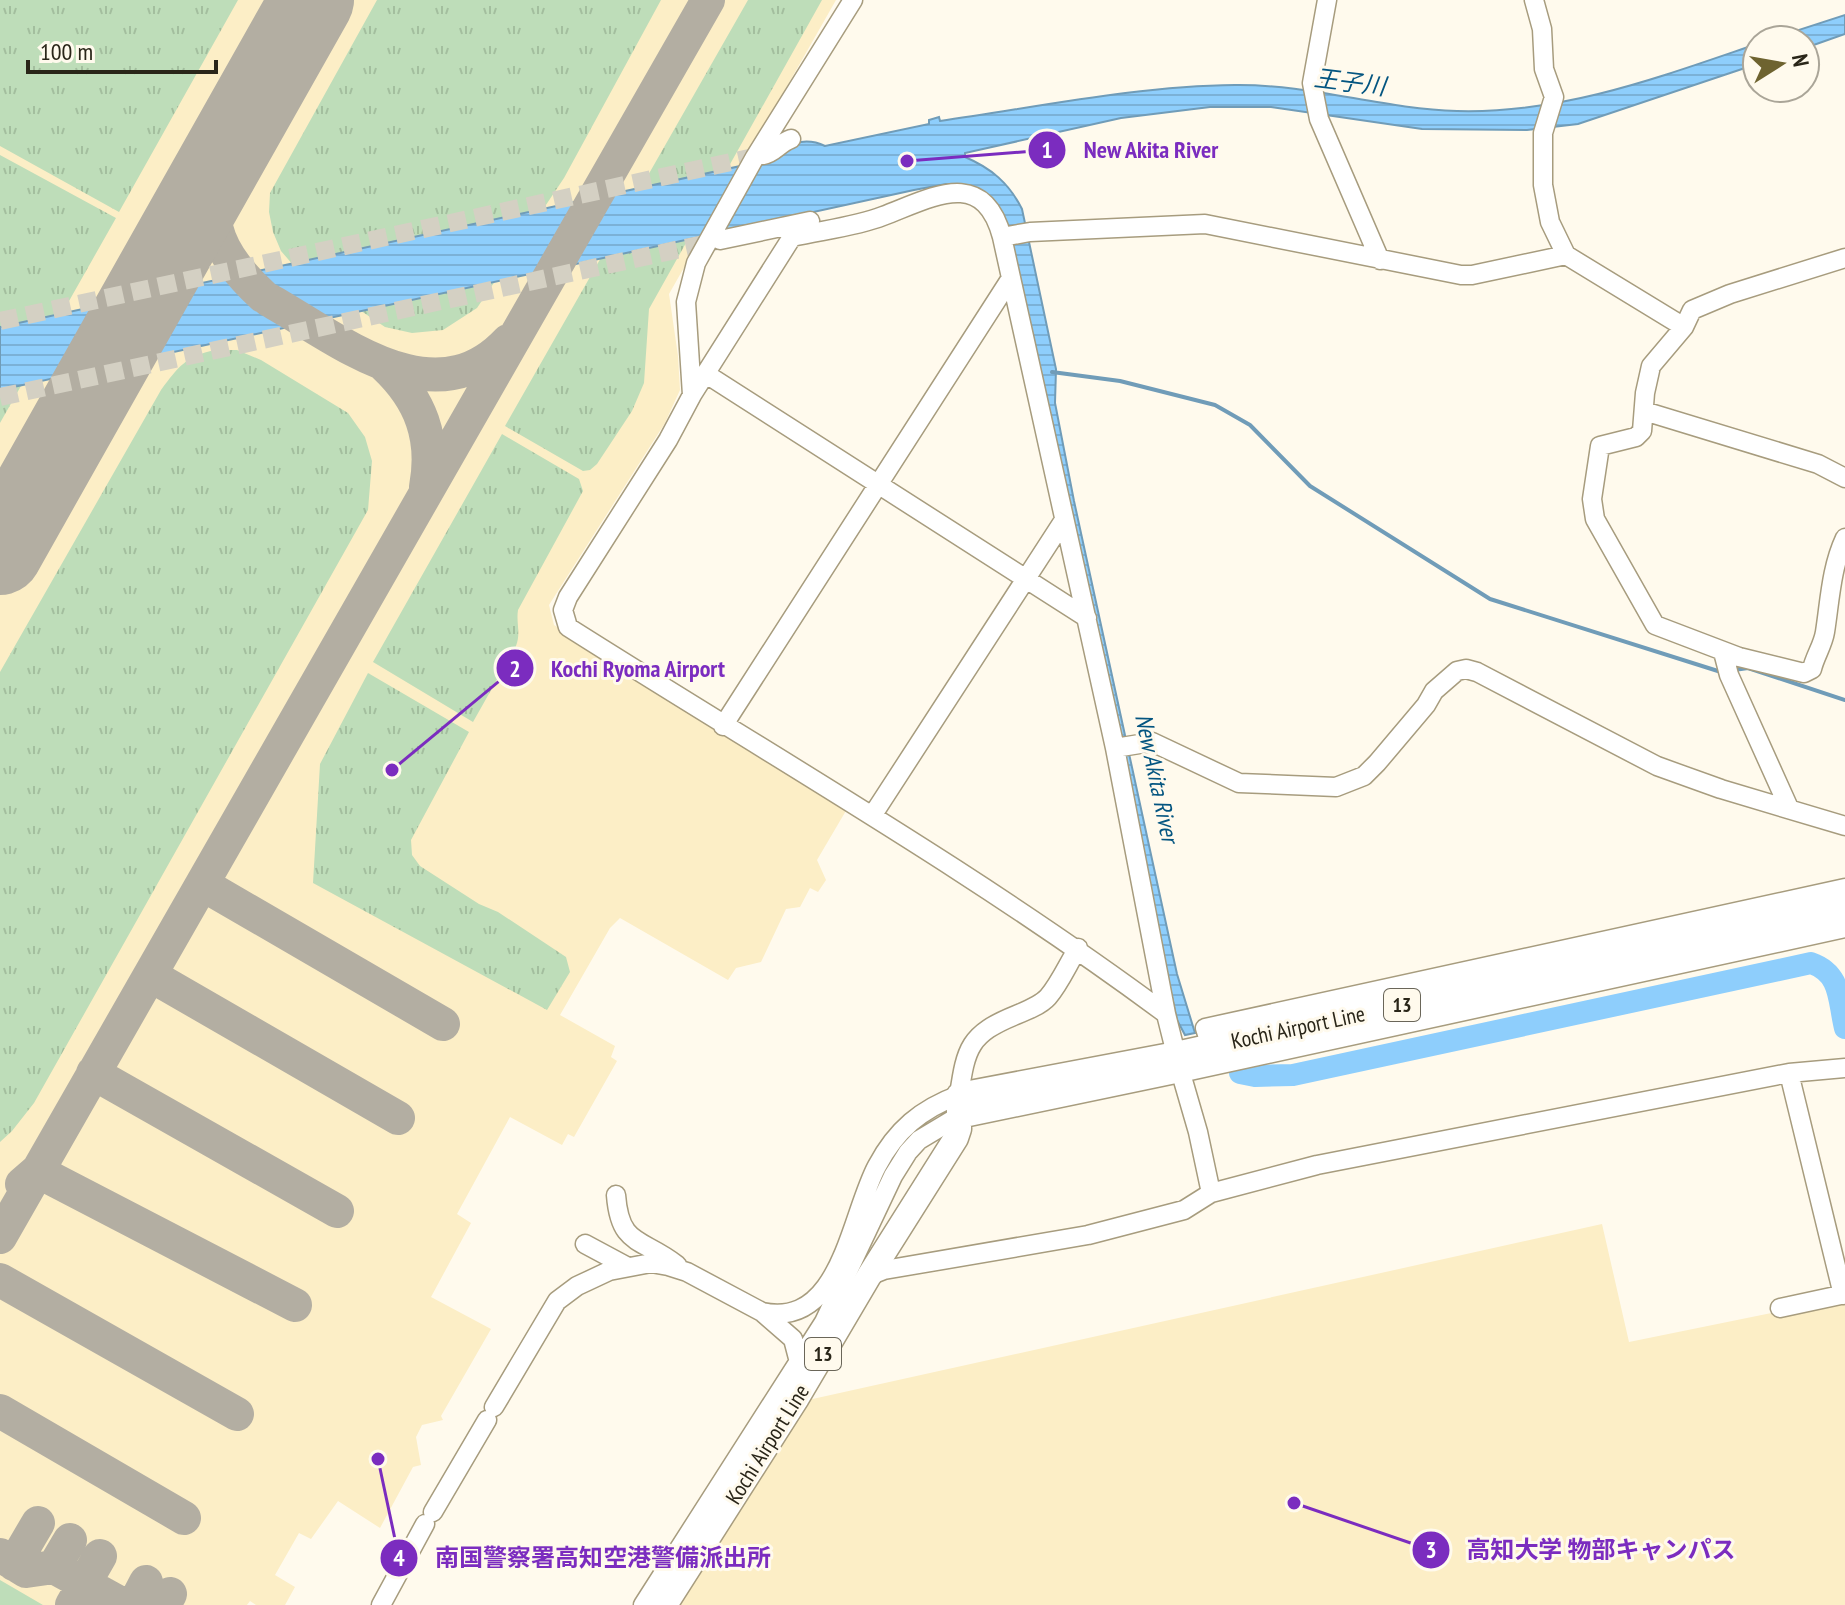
<svg xmlns="http://www.w3.org/2000/svg" width="1845" height="1605" font-family="'PT Sans Narrow','Noto Sans JP',sans-serif">
  <style>
    .built { fill: #fceec6 }
    .grass { fill: url(#grass-tufts) }
    .water { fill: url(#water-rules); stroke: #709cb8; stroke-width: 2 }
    .lines { fill: none; stroke-linecap: round; stroke-linejoin: round }
    .stream { stroke: #709cb8; stroke-width: 4 }
    .river { stroke: #8ecefc; stroke-width: 22 }
    .taxiway { stroke: #b3aea2; stroke-width: 34 }
    .runway { stroke: #b3aea2; stroke-width: 84 }
    .minor-tunnel { stroke: #d4d0c3; stroke-width: 18; stroke-dasharray: 18 9; stroke-linecap: butt }
    .minor-casing { stroke: #a79c7e; stroke-width: 21 }
    .major-casing { stroke: #a79c7e; stroke-width: 27 }
    .minor { stroke: #fff; stroke-width: 18 }
    .major { stroke: #fff; stroke-width: 24 }
    .labels { text-anchor: middle; dominant-baseline: central; stroke-width: 6; stroke-linejoin: round; paint-order: stroke }
    .shield { fill: #fffaed; stroke: #6a6659; stroke-width: 2 }
    .shield-label { font-size: 20px; font-weight: bold; fill: #2a2619 }
    .street-label { font-size: 22px; fill: #2a2619; stroke: #fffaed }
    .water-label { font-size: 24px; font-style: italic; fill: #045580; stroke: #fffaed }
    .leader { fill: none; stroke: #7b2cbf; stroke-width: 3 }
    .callout-dot { fill: #7b2cbf; stroke: #fffaed; stroke-width: 3 }
    .mark-label { font-size: 24px; text-anchor: middle; font-weight: bold; fill: #fff }
    .callout-label { font-size: 24px; text-anchor: middle; font-weight: bold; fill: #7b2cbf; stroke: #fffaed; stroke-width: 6; stroke-linejoin: round; paint-order: stroke }
  </style>
  <defs>
    <pattern id="grass-tufts" width="24" height="20" patternUnits="userSpaceOnUse" patternTransform="scale(2)"><rect width="24" height="20" fill="#beddb9"/><path d="M3 7l-1-3M5 7V3M7 7l1-3M15 17l-1-3M17 17v-4M19 17l1-3" fill="none" stroke="#a3be9e"/></pattern>
    <pattern id="water-rules" width="6" height="5" patternUnits="userSpaceOnUse" patternTransform="scale(2)"><rect width="6" height="5" fill="#8ecefc"/><path d="M0 2.5h6" fill="none" stroke="#7bb1d7"/></pattern>
  </defs>
  <rect width="100%" height="100%" fill="#fffaed"/>
  <path class="built" d="M 0,0 L 836,0 L 669,294 L 678,356 L 680,390 L 665,423 L 549,605 L 554,625 L 847,809 L 817,860 L 826,880 L 818,892 L 810,888 L 800,907 L 786,909 L 761,962 L 736,968 L 728,980 L 620,918 L 610,928 L 560,1015 L 615,1046 L 611,1057 L 617,1061 L 574,1137 L 568,1134 L 562,1145 L 510,1117 L 457,1214 L 471,1223 L 431,1297 L 491,1329 L 441,1416 L 443,1420 L 422,1425 L 416,1437 L 421,1465 L 413,1467 L 380,1528 L 338,1501 L 311,1539 L 299,1533 L 275,1575 L 295,1587 L 285,1605 L 256,1605 L 250,1601 L 247,1605 L 0,1605 Z
    M 1602,1224 L 1629,1342 L 1845,1298 L 1845,1605 L 678,1605 L 808,1400 Z"/>
  <path class="grass" d="M 0,0 L 238,0 L 119,212 L 0,146 Z
    M 377,0 L 661,0 L 564,178 L 477,308 L 443,330 L 412,333 L 385,327 L 294,266 L 281,251 L 273,232 L 269,212 L 270,193 Z
    M 748,0 L 822,0 L 649,309 L 644,383 L 632,411 L 597,464 L 590,470 L 583,471 L 505,426 Z
    M 0,155 L 116,218 L 0,423 Z
    M 215,350 L 237,350 L 261,360 L 348,413 L 365,437 L 372,461 L 368,510 L 34,1103 L 12,1131 L 0,1142 L 0,672 L 161,390 C 178,367 186,356 215,350 Z
    M 502,434 L 579,479 L 583,491 L 518,610 C 516,623 521,633 516,646 L 473,722 L 373,662 Z
    M 368,673 L 469,732 L 411,840 L 412,855 L 420,866 L 479,904 L 498,912 L 566,957 L 570,972 L 547,1010 L 313,883 L 320,764 Z
    M 0,1580 L 43,1605 L 0,1605 Z"/>
  <path class="water" d="M 1845,15 L 1845,34 L 1805,48 L 1805,40 L 1768,40 Z
    M 1757,44 L 1757,64 L 1578,124 L 1527,130 L 1422,129 L 1271,107 L 1210,107 L 1121,118 L 965,153 L 965,157 C 991,168 1009,183 1022,209 L 1056,369 L 1055,403 L 1074,501 L 1177,974 L 1195,1033 L 1185,1035 L 1177,1020 L 1004,229 L 972,188 L 946,184 L 914,190 L 0,390 L 0,327 L 768,160 C 786,144 804,136 825,146 L 929,124 L 929,120 L 939,117 L 940,121 C 1038,107 1137,86 1235,85 C 1310,84 1383,109 1457,111 C 1562,114 1660,77 1757,44 Z"/>
  <g class="lines">
    <path class="stream" d="M 1052,372 L 1120,381 L 1215,405 L 1250,425 L 1310,486 L 1490,599 L 1721,672
      M 1734,670 L 1748,668 L 1845,700"/>
    <path class="river" d="M 1240,1073 L 1255,1076 L 1293,1075 L 1811,963 C 1842,974 1838,1000 1845,1028"/>
    <path class="taxiway" d="M 229,147 C 201,212 212,249 263,296
      M 269,300 C 340,340 434,420 508,341
      M 385,366 C 421,400 435,438 426,487
      M 202,884 L 443,1024
      M 150,975 L 398,1118
      M 93,1073 L 337,1211
      M 22,1184 L 37,1171 L 295,1305
      M 0,1237 L 708,0
      M 0,1280 L 237,1414
      M 0,1411 L 184,1518
      M 0,1555 L 26,1571 L 54,1567 L 123,1605
      M 14,1564 L 38,1523
      M 54,1567 L 70,1540
      M 72,1605 L 100,1556
      M 134,1605 L 146,1582
      M 164,1605 L 170,1594"/>
    <path class="runway" d="M 0,553 L 312,0"/>
    <path class="minor-tunnel" d="M 0,321 L 763,155
      M 0,397 L 717,241"/>
    <defs>
      <path id="minor" d="M 853,0 L 755,157 L 696,263 L 686,302 L 692,395 L 668,440 L 568,597 L 563,610 L 568,627 C 768,754 975,872 1166,1014
        M 1327,0 L 1312,83 L 1319,119 L 1380,260
        M 1534,0 L 1542,29 L 1544,69 L 1554,97 L 1543,133 L 1543,185 L 1550,222 L 1566,255 L 1684,327
        M 763,155 C 775,153 779,143 791,139
        M 1002,237 L 1030,232 L 1205,224 L 1461,275 L 1472,275 L 1566,255
        M 720,240 L 810,221
        M 1845,258 L 1730,294 L 1692,310 L 1684,327 L 1651,366 L 1645,393 L 1642,431 L 1636,437 L 1600,446 L 1592,499 L 1595,519 L 1655,625 L 1739,657 L 1804,673 L 1812,669 C 1815,656 1823,645 1825,632 C 1830,600 1831,568 1845,538
        M 706,374 L 1087,618
        M 692,395 L 792,237 C 822,230 855,227 883,216 C 931,198 983,166 1002,237 L 1115,748 L 1166,1014 L 1176,1054
        M 1644,411 L 1818,464 L 1845,478
        M 1723,652 L 1729,675 L 1789,808
        M 723,726 L 1011,278
        M 1115,748 L 1152,742 L 1239,783 L 1336,787 L 1364,776 L 1377,763 L 1426,705 L 1434,691 L 1457,671 L 1466,669 L 1477,672 L 1657,766 L 1721,789 L 1845,826
        M 872,816 L 1064,520
        M 1211,1047 L 1205,1028 L 1845,888
        M 1180,1070 L 1198,1132 L 1211,1193
        M 1789,1073 L 1843,1295
        M 616,1195 C 620,1247 641,1237 677,1265
        M 585,1244 L 626,1266
        M 869,1276 L 884,1270 L 1088,1235 L 1184,1210 L 1211,1193 L 1317,1165 L 1789,1073 L 1845,1068
        M 1780,1308 L 1845,1294
        M 762,1312 L 793,1339 L 799,1362
        M 494,1407 L 557,1301 L 577,1286 L 609,1271 L 651,1263 L 668,1266 L 687,1272 L 762,1312 C 841,1329 850,1216 877,1166 C 896,1130 921,1109 959,1095 C 966,1048 969,1034 1016,1015 C 1026,1011 1041,1005 1048,997 C 1060,983 1068,964 1078,948
        M 433,1512 L 487,1420
        M 381,1605 L 425,1524
        M 643,1605 L 824,1322 L 893,1176 L 908,1152 L 919,1140 L 959,1116"/>
      <path id="major" d="M 959,1116 L 1180,1070 L 1845,925
        M 665,1605 L 797,1398 L 869,1276 L 956,1138 L 959,1129 L 959,1095 L 1176,1054 L 1845,907"/>
    </defs>
    <use href="#minor" class="minor-casing"/>
    <use href="#major" class="major-casing"/>
    <use href="#minor" class="minor"/>
    <use href="#major" class="major"/>
  </g>
  <g class="labels">
    <g class="shield">
      <rect x="1384" y="989" width="36" height="32" rx="6"/>
      <rect x="805" y="1338" width="36" height="32" rx="6"/>
    </g>
    <g class="shield-label">
      <text x="1402" y="1005">13</text>
      <text x="823" y="1354">13</text>
    </g>
    <g class="street-label">
      <text transform="translate(1298 1027) rotate(-12)">Kochi Airport Line</text>
      <text transform="translate(767 1444) rotate(-58)">Kochi Airport Line</text>
    </g>
    <g class="water-label">
      <text transform="translate(1350 82) rotate(7)">王子川</text>
      <text transform="translate(1157 778) rotate(78)">New Akita River</text>
    </g>
  </g>
  <path class="leader" d="M907 161L1047 150M392 770L515 668M1294 1503L1431 1550M378 1459L399 1558"/>
  <g class="callout-dot">
    <circle cx="907" cy="161" r="8"/>
    <circle cx="392" cy="770" r="8"/>
    <circle cx="1294" cy="1503" r="8"/>
    <circle cx="378" cy="1459" r="8"/>
    <circle cx="1047" cy="150" r="20"/>
    <circle cx="515" cy="668" r="20"/>
    <circle cx="1431" cy="1550" r="20"/>
    <circle cx="399" cy="1558" r="20"/>
  </g>
  <g class="mark-label">
    <text x="1047" y="158">1</text>
    <text x="515" y="677">2</text>
    <text x="1431" y="1558">3</text>
    <text x="399" y="1566">4</text>
  </g>
  <g class="callout-label">
    <text x="1151" y="158">New Akita River</text>
    <text x="638" y="677">Kochi Ryoma Airport</text>
    <text x="1601" y="1558">高知大学 物部キャンパス</text>
    <text x="603" y="1566">南国警察署高知空港警備派出所</text>
  </g>
  <g transform="translate(1781 64) rotate(79)"><circle r="38" fill="#fffaed" stroke="#aaa598" stroke-width="2"/>
  <path d="M0-6L14 30L0 20L-14 30Z" fill="#6e6330"/>
  <text y="-12" font-size="22" font-weight="bold" text-anchor="middle" fill="#2a2619">N</text>
  </g>
  <path d="M28 60v12h188v-12" fill="none" stroke="#2a2619" stroke-width="4"/>
  <text x="40" y="60" font-size="24" fill="#2a2619" stroke="#fffaed" stroke-width="6" paint-order="stroke">100 m</text>
</svg>
